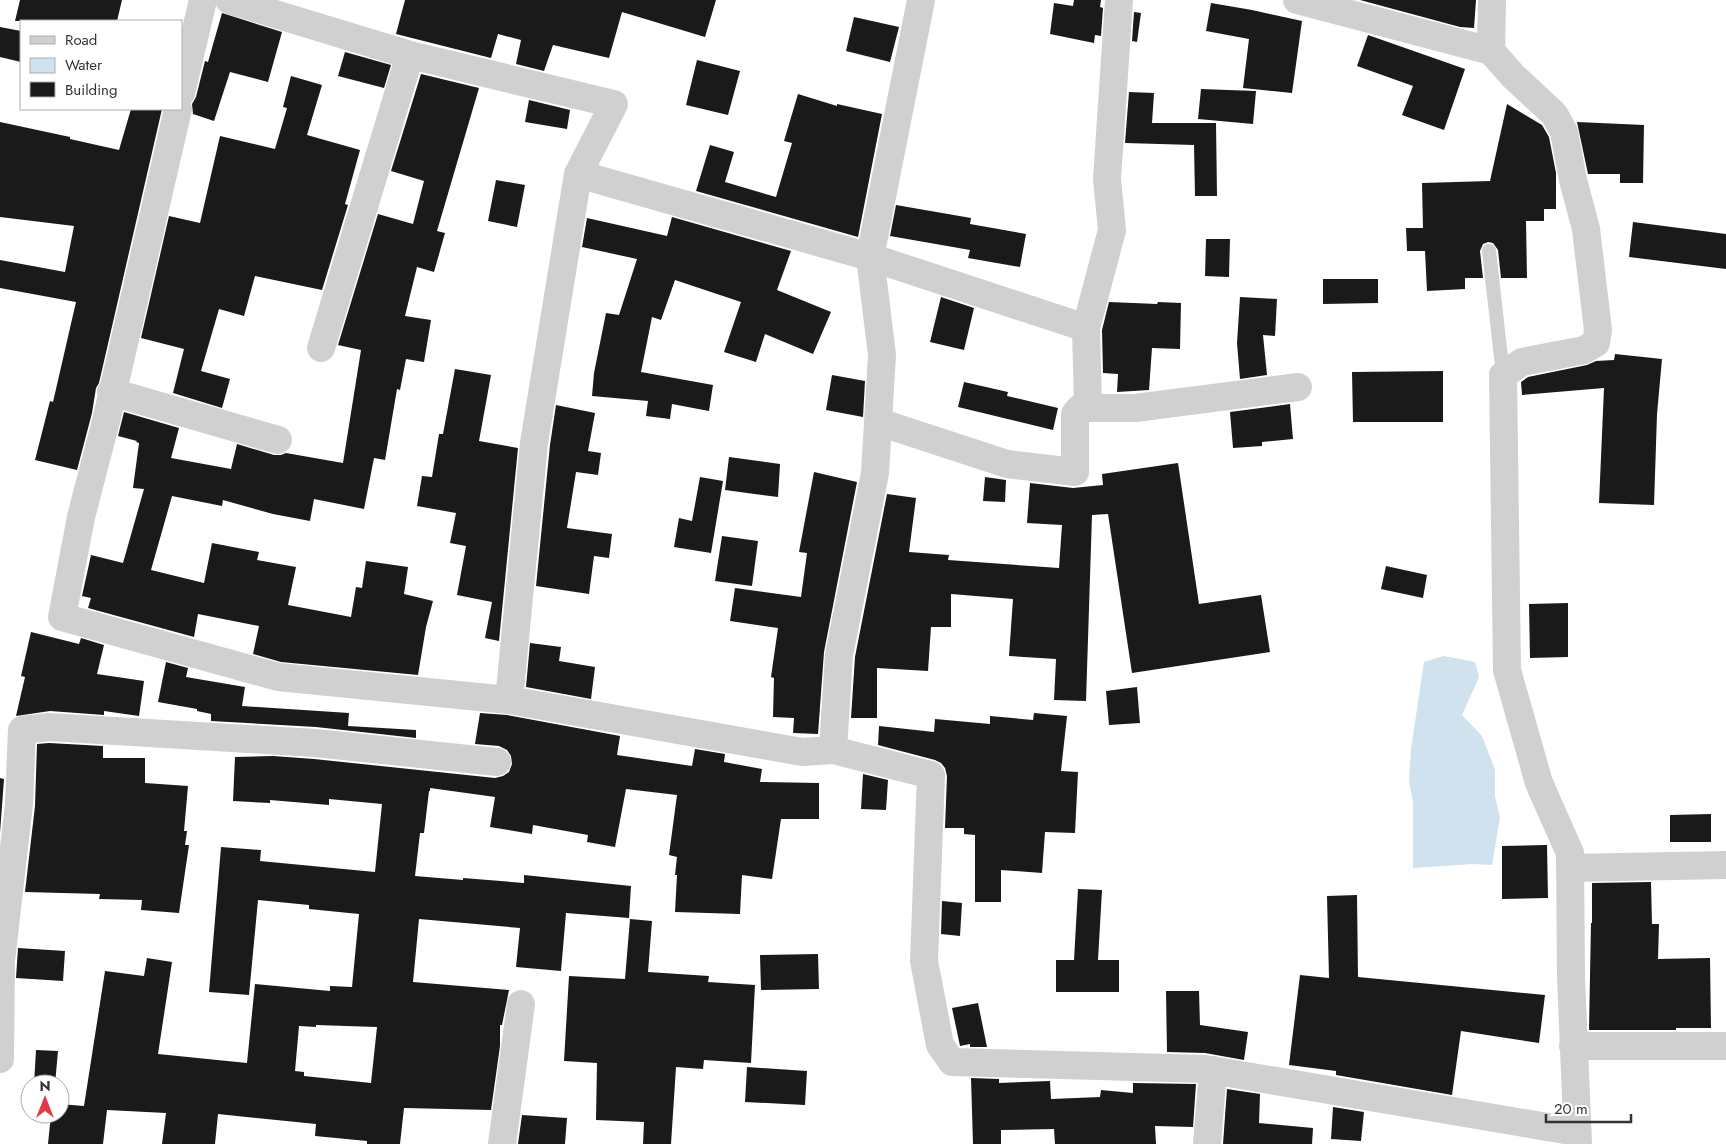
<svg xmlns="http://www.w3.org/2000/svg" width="1726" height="1144" font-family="Jost,sans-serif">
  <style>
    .water { fill: #cfe2ee }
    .building { fill: #1a1a1a; fill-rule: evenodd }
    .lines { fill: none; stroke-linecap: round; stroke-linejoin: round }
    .lane { stroke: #d0d0d0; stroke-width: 14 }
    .street { stroke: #d0d0d0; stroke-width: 28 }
  </style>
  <rect width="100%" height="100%" fill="#fff"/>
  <path class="water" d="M 1444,656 L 1475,662 L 1479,677 L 1462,715 L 1482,736 L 1495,770 L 1495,796 L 1500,818 L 1492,865 L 1473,864 L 1413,868 L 1413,803 L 1409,780 L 1411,749 L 1424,662 Z"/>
  <path class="building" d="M 20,0 L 122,0 L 117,21 L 15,21 Z
    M 405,0 L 716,0 L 705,37 L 622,12 L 609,58 L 553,45 L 544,71 L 516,64 L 521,40 L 498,34 L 491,58 L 396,34 Z
    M 1074,0 L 1101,0 L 1100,7 L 1103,8 L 1101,36 L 1095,35 L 1094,43 L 1050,34 L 1054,3 L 1073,6 Z
    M 1360,0 L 1476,0 L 1474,28 L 1460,27 Z
    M 1211,3 L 1252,10 L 1302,21 L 1292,93 L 1243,88 L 1249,39 L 1206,31 Z
    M 1134,12 L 1141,13 L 1137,42 L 1132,41 Z
    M 222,13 L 282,32 L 268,82 L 230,72 L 214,121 L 193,114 L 192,104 L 196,97 L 205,61 L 208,62 Z
    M 854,17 L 899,27 L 890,62 L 846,51 Z
    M 0,27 L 21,31 L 21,62 L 0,57 Z
    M 1368,35 L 1465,69 L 1444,130 L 1402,115 L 1413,86 L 1357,66 Z
    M 345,52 L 391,65 L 384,88 L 338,76 Z
    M 697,60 L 740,71 L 728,115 L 686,105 Z
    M 421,74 L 479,88 L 437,231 L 445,233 L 434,272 L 417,267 L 405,316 L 431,320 L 424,362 L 406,359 L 400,390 L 397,389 L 385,460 L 374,458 L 364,509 L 314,499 L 310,521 L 273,514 L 223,500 L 222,506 L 172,496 L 151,570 L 204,583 L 212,543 L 259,552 L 257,560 L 296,567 L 288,605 L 351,617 L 356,587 L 362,588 L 366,561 L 408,567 L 404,594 L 433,601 L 426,627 L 418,675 L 281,662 L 253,654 L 259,626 L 198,614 L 194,637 L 88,608 L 91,598 L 82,596 L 91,555 L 123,563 L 144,489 L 133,488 L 139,443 L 136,442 L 137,441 L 118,436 L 124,412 L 179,428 L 171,458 L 231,469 L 237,444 L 274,455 L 281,455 L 286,453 L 343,463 L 361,350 L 338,345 L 378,214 L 413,224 L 424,181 L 391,171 Z
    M 291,76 L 322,85 L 307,135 L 360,150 L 345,204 L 348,205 L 322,290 L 255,276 L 244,316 L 219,309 L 201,371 L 230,379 L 222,408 L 173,393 L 184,349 L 141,338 L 169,216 L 200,223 L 220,136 L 275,149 L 287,108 L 283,107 Z
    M 1201,89 L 1256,91 L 1253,124 L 1198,119 Z
    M 1129,92 L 1154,93 L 1152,123 L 1216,123 L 1217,196 L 1195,196 L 1194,145 L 1125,143 Z
    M 798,94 L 837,106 L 837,104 L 882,114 L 858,237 L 696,191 L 710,145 L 734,152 L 725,182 L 776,197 L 792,143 L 784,141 Z
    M 529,100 L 570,110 L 567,129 L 525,122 Z
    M 1507,104 L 1542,125 L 1549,137 L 1556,173 L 1556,209 L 1544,209 L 1544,221 L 1526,221 L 1527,278 L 1501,278 L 1498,250 L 1493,243 L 1488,242 L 1483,244 L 1480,251 L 1483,278 L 1465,278 L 1465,289 L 1427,291 L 1425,251 L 1407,251 L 1406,228 L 1423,228 L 1422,183 L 1490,181 Z
    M 131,109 L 162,109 L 99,383 L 96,388 L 92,413 L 77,470 L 35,460 L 50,401 L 53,402 L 76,302 L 0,288 L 0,260 L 65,272 L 74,226 L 0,217 L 0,122 L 70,137 L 70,139 L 119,150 Z
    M 1577,122 L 1644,125 L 1643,183 L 1620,183 L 1620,174 L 1588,174 Z
    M 496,180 L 525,185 L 517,227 L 488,221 Z
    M 896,205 L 971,218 L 970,224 L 1026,234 L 1020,267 L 968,258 L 970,250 L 890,236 Z
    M 672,217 L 791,251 L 777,290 L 831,312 L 813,354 L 765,334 L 756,362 L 724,352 L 741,302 L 675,280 L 661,320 L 652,317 L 641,372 L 713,385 L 709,411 L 672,404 L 670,419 L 646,416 L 648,401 L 592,396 L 594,373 L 606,313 L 619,315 L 637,259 L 582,247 L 587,218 L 667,236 Z
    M 1633,222 L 1726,234 L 1726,269 L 1629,257 Z
    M 1206,239 L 1230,239 L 1229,277 L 1205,276 Z
    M 1323,279 L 1378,279 L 1378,303 L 1323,304 Z
    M 941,297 L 974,308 L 964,350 L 930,342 Z
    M 1240,297 L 1277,299 L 1275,336 L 1263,335 L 1267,375 L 1240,379 L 1237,343 Z
    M 1109,302 L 1157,304 L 1158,302 L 1181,303 L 1180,349 L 1152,348 L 1149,390 L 1117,392 L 1118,374 L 1103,373 L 1102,330 Z
    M 1615,354 L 1662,359 L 1657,414 L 1654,505 L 1599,503 L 1604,388 L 1522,395 L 1521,382 L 1528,377 L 1587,365 L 1596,361 L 1614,360 Z
    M 455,369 L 491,375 L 479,441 L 518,448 L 499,641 L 485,638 L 492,602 L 457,595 L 466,546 L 450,543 L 456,513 L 417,506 L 422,476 L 432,477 L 439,434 L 443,434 Z
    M 1443,371 L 1443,422 L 1353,422 L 1352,372 Z
    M 832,375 L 865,381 L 863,417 L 826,410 Z
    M 964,382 L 1008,392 L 1007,396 L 1058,408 L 1053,430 L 958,407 Z
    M 1290,404 L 1293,439 L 1262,442 L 1262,446 L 1233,448 L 1230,412 Z
    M 556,405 L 595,413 L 588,451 L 601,453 L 598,475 L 576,472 L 567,528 L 612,534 L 609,558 L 594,556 L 589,594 L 536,586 L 550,445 Z
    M 729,457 L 780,464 L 778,497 L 725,490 Z
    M 1178,463 L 1199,604 L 1261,595 L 1270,652 L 1132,673 L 1108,514 L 1092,515 L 1086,701 L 1054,700 L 1056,659 L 1009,656 L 1013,599 L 951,594 L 951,627 L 931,627 L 928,671 L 877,668 L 877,718 L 851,718 L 855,657 L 887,494 L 916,498 L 909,552 L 949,555 L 948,560 L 1059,568 L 1062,525 L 1027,523 L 1030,483 L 1073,488 L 1103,485 L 1102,474 Z
    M 814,472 L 857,482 L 824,652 L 818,734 L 793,733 L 794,718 L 773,717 L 774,678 L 771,677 L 778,628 L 730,621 L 735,588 L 801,597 L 807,553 L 799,552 Z
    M 700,477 L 723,481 L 711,553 L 674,547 L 679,518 L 692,521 Z
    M 985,477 L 1006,480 L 1005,502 L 983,501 Z
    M 722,536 L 758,541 L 752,586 L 715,581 Z
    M 1386,566 L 1427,575 L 1423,598 L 1381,589 Z
    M 1568,603 L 1568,657 L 1530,658 L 1529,604 Z
    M 31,632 L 79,644 L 81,638 L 104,645 L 97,674 L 144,681 L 139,716 L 104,711 L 104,715 L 50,711 L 16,716 L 25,677 L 21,676 Z
    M 530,643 L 561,647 L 559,661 L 595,667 L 591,699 L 526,687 Z
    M 166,662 L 188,668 L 186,677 L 245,687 L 242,706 L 349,713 L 348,726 L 416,730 L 416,738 L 316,727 L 211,721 L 211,714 L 197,711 L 197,709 L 158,702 Z
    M 1137,687 L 1140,723 L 1109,725 L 1106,691 Z
    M 480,713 L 507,715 L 620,736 L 617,755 L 692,766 L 695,749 L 725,754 L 724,762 L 762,769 L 760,782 L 819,783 L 819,819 L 781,819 L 772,879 L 742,875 L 740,914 L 675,912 L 677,875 L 675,875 L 677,857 L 669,855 L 677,795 L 626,789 L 615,847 L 587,842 L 588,835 L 533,825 L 532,834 L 490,827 L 495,797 L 430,788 L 430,791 L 429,791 L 424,833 L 420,833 L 415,876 L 463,880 L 463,878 L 524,883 L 524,875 L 631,886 L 629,918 L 566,913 L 561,971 L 516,967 L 520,928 L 419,919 L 413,982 L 509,990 L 502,1025 L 500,1025 L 500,1046 L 491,1110 L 404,1108 L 400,1144 L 367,1144 L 367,1141 L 315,1136 L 316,1124 L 218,1114 L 215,1144 L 162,1144 L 166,1113 L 107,1110 L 103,1144 L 48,1144 L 51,1114 L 60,1114 L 60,1104 L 84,1106 L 105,971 L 144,976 L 147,958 L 172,962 L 158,1054 L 247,1063 L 255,984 L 330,991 L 330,986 L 352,987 L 359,914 L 309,909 L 309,905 L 258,900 L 249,995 L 209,992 L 221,847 L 261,850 L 260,861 L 375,872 L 382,804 L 329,799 L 329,805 L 270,800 L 270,803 L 233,801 L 235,757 L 273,756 L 314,759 L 495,778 L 503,776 L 509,772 L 512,764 L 511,756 L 507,750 L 499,746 L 475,744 ZM 316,1025 L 377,1027 L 371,1083 L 304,1076 L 304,1072 L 295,1071 L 299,1026 L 316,1027 Z
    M 1034,713 L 1067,716 L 1061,771 L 1078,772 L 1075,833 L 1045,832 L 1042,873 L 1001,870 L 1001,902 L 975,902 L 975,835 L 964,834 L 964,828 L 945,828 L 947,776 L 945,768 L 941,763 L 935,760 L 878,745 L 879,726 L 934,732 L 935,719 L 990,724 L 990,716 L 1033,720 Z
    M 49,743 L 103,746 L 103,758 L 145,758 L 145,783 L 188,786 L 184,831 L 187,831 L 185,845 L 189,845 L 179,913 L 141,910 L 142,900 L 99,899 L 100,894 L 25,892 L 35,806 L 37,744 Z
    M 863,774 L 888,780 L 886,810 L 861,809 Z
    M 0,778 L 4,779 L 0,833 Z
    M 1711,814 L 1711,842 L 1670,842 L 1670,815 Z
    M 1547,845 L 1548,898 L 1502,899 L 1502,846 Z
    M 1651,882 L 1652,924 L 1659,924 L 1658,959 L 1710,958 L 1711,1028 L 1676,1028 L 1676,1030 L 1589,1030 L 1591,923 L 1592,923 L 1592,883 Z
    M 1078,889 L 1102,890 L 1098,960 L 1119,960 L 1119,992 L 1056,992 L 1056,960 L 1074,960 Z
    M 1357,895 L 1358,977 L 1545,995 L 1539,1043 L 1461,1031 L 1452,1095 L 1336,1075 L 1336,1071 L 1289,1065 L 1300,975 L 1329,978 L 1327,896 Z
    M 942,901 L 962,903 L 960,936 L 941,934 Z
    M 630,919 L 652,921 L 648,972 L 709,976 L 708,982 L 755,985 L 751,1063 L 704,1060 L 703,1069 L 676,1067 L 671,1144 L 643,1144 L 644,1122 L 596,1120 L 597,1063 L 564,1061 L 569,976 L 625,979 Z
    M 18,948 L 65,951 L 63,981 L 16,978 Z
    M 818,954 L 819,989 L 761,990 L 760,955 Z
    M 1166,991 L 1199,991 L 1200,1025 L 1248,1032 L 1244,1060 L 1205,1053 L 1167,1052 Z
    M 978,1003 L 987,1047 L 970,1047 L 970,1044 L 960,1046 L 952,1008 Z
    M 36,1050 L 58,1051 L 55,1084 L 34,1084 Z
    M 747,1067 L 807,1071 L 805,1105 L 745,1102 Z
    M 971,1078 L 999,1079 L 999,1083 L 1050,1081 L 1051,1099 L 1100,1097 L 1101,1090 L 1133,1093 L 1133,1083 L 1196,1084 L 1193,1127 L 1155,1126 L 1156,1144 L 1055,1144 L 1054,1129 L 1001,1130 L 1001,1144 L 973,1144 Z
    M 1227,1089 L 1260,1094 L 1259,1123 L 1313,1128 L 1312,1144 L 1223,1144 Z
    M 1333,1107 L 1364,1112 L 1361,1141 L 1331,1139 Z
    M 522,1115 L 567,1118 L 565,1144 L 518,1144 Z"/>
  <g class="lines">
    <path class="lane" d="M 1489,251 L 1503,375"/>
    <path class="street" d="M 229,0 L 410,55 L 614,104 L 578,174 L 534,443 L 509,700
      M 1119,0 L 1107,179 L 1112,230 L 1086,328 L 1088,408 L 1135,408 L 1298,387
      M 1297,0 L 1491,51
      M 1492,0 L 1491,51 L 1513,76 L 1554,114 L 1564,132 L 1573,180 L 1586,229 L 1598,330 L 1596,343 L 1584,350 L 1522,362 L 1503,375 L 1507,670 L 1539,783 L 1570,853 L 1571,977 L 1578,1144
      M 181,93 L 203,0
      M 178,109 L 107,417 L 81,517 L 62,617 L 278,677 L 509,700 L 802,752 L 833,750 L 931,775 L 924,961 L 940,1045 L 952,1062 L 1205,1069 L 1577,1132
      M 578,174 L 870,257 L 1086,328
      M 321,348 L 410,55
      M 111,392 L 278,440
      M 888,425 L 1007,464 L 1075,472 L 1075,414 L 1079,409 L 1088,408
      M 833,750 L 839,655 L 875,473 L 882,355 L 870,257 L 921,0
      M 1570,868 L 1726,865
      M 1573,1046 L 1726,1046
      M 0,1059 L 1,961 L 19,804 L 22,730 L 49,727 L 315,743 L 497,762
      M 502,1144 L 521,1004
      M 1207,1144 L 1213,1070"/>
  </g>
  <rect x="20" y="20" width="162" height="90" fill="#ffffff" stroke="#adadad"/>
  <rect x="30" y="36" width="25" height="8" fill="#d0d0d0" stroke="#adadad"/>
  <text x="65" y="45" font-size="15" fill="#333333">Road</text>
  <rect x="30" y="58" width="25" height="15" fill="#cfe2ee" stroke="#adadad"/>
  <text x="65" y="70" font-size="15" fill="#333333">Water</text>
  <rect x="30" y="82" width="25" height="15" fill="#1a1a1a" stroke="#adadad"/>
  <text x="65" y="95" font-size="15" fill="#333333">Building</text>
  <g transform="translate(45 1099)"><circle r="24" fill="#ffffff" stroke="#adadad"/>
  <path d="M0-4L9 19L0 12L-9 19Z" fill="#e63946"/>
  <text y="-8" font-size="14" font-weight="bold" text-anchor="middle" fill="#333333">N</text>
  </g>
  <path d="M1546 1114v8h85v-8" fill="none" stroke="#333333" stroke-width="2.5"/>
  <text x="1554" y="1114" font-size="15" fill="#333333" stroke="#ffffff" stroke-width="4" paint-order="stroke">20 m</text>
</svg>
